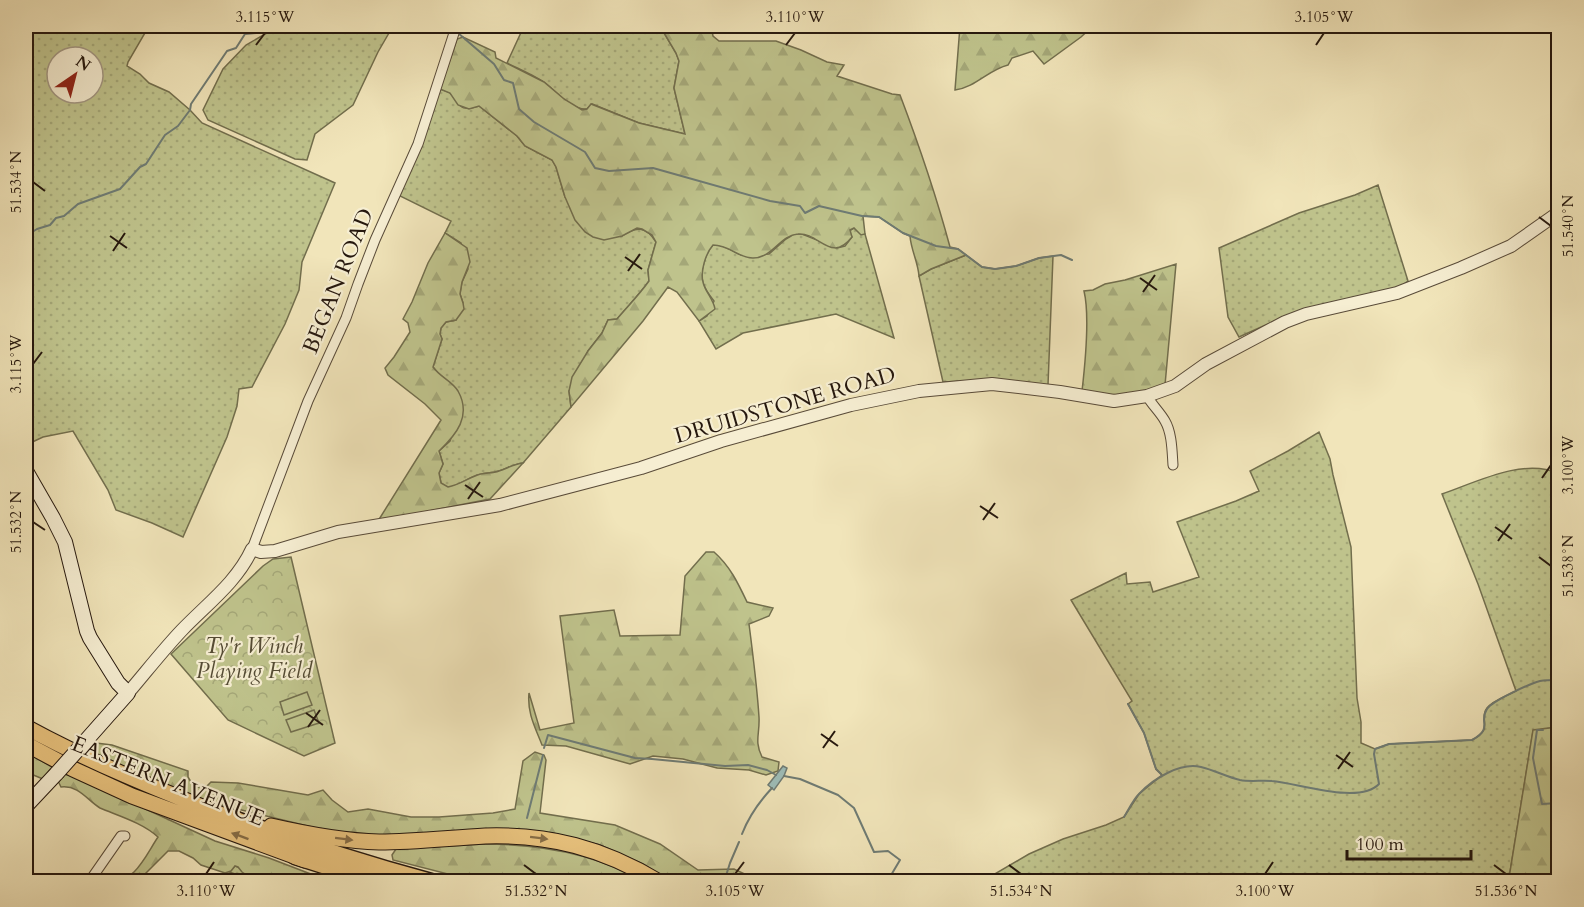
<svg xmlns="http://www.w3.org/2000/svg" width="1584" height="907" font-family="Cardo,serif">
  <style>
    .grass { fill: url(#grass-dots); stroke: #726e4d; stroke-width: 1.5; fill-rule: evenodd }
    .forest { fill: url(#forest-firs); stroke: #726e4d; stroke-width: 1.5 }
    .park { fill: url(#park-crowns); stroke: #726e4d; stroke-width: 1.5 }
    .garden { fill: #bfc38c; stroke: #726e4d; stroke-width: 1.5 }
    .water { fill: url(#water-ripples); stroke: #6e7b74; stroke-width: 1.5 }
    .lines { fill: none; stroke-linecap: round; stroke-linejoin: round }
    .stream { stroke: #6e7b74; stroke-width: 2 }
    .minor-casing { stroke: #594b39; stroke-width: 11 }
    .tertiary-casing { stroke: #594b39; stroke-width: 14 }
    .secondary-casing { stroke: #26180e; stroke-width: 16 }
    .trunk-casing { stroke: #26180e; stroke-width: 17 }
    .motorway-casing { stroke: #26180e; stroke-width: 19 }
    .minor { stroke: #f6eed2; stroke-width: 9 }
    .tertiary { stroke: #f6eed2; stroke-width: 12 }
    .secondary { stroke: #f6eed2; stroke-width: 14 }
    .trunk { stroke: #e8c27d; stroke-width: 15 }
    .motorway { stroke: #e8c27d; stroke-width: 16 }
    .secondary-bridge-casing { stroke: #26180e; stroke-width: 16; stroke-linecap: butt }
    .secondary-bridge { stroke: #f6eed2; stroke-width: 14 }
    .oneway { fill: #876d46 }
    .ticks { fill: none; stroke: #26180e; stroke-width: 2 }
    .labels { text-anchor: middle; dominant-baseline: central; stroke-width: 4.5; stroke-linejoin: round; paint-order: stroke }
    .street-label { font-size: 22px; fill: #26180e; stroke: #f6eed2 }
    .park-label { font-size: 22px; font-style: italic; fill: #544b34; stroke: #f6eed2 }
    .neatline { fill: none; stroke: #26180e; stroke-width: 2 }
    .ticks-label { font-size: 15px; text-anchor: middle; fill: #26180e }
  </style>
  <defs>
    <pattern id="grass-dots" width="8" height="8" patternUnits="userSpaceOnUse" patternTransform="scale(1.5)"><rect width="8" height="8" fill="#bfc38c"/><path d="M2 2h.1M6 6h.1" fill="none" stroke="#a4a778" stroke-width="1.8" stroke-linecap="round"/></pattern>
    <pattern id="forest-firs" width="22" height="20" patternUnits="userSpaceOnUse" patternTransform="scale(1.5)"><rect width="22" height="20" fill="#bfc38c"/><path d="M5 1l3.5 6h-7zM16 11l3.5 6h-7z" fill="#a4a778"/></pattern>
    <pattern id="park-crowns" width="20" height="18" patternUnits="userSpaceOnUse" patternTransform="scale(1.5)"><rect width="20" height="18" fill="#bfc38c"/><path d="M2 6a3 3 0 1 1 6 0M12 15a3 3 0 1 1 6 0" fill="none" stroke="#a4a778"/></pattern>
    <pattern id="water-ripples" width="26" height="14" patternUnits="userSpaceOnUse" patternTransform="scale(1.5)"><rect width="26" height="14" fill="#9ebdb8"/><path d="M2 4q2-2 4 0t4 0M15 11q2-2 4 0t4 0" fill="none" stroke="#88a29d"/></pattern>
  </defs>
  <rect width="100%" height="100%" fill="#f1e5ba"/>
  <filter id="stains"><feTurbulence type="fractalNoise" baseFrequency=".00333" numOctaves="4"/><feColorMatrix values="0 0 0 0 .2 0 0 0 0 .09 0 0 0 0 .02 0 0 0 .5 -.17"/></filter>
  <radialGradient id="worn" r=".72"><stop offset=".6" stop-color="#630" stop-opacity="0"/><stop offset="1" stop-color="#630" stop-opacity=".3"/></radialGradient>
  <path class="grass" d="M 26,26 L 149,26 L 128,62 L 127,66 L 140,74 L 149,83 L 169,92 L 190,110 L 202,123 L 335,183 L 302,262 L 299,290 L 285,324 L 252,387 L 239,389 L 237,406 L 227,437 L 183,537 L 152,523 L 116,510 L 108,490 L 73,431 L 43,437 L 26,445 ZM 57,57 L 93,57 L 93,93 L 57,93 Z
    M 279,26 L 393,26 L 378,52 L 353,105 L 315,134 L 307,160 L 295,159 L 208,120 L 203,110 L 223,69 L 246,45 Z
    M 524,26 L 660,26 L 676,53 L 679,61 L 674,88 L 685,134 L 639,123 L 592,104 L 587,109 C 571,111 555,89 542,81 C 531,74 519,69 507,63 Z
    M 440,89 C 443,90 447,91 450,93 C 462,103 456,113 479,106 L 517,136 L 525,146 L 552,160 L 556,167 L 565,197 L 622,236 C 636,226 646,226 656,242 L 648,270 L 649,281 C 639,295 628,306 617,319 L 608,320 L 602,333 L 588,351 L 569,391 L 571,407 L 523,463 C 514,464 508,468 499,471 C 491,474 483,472 475,476 C 465,480 459,485 448,488 L 441,483 L 439,473 L 443,464 L 439,451 L 450,441 L 462,405 L 458,392 L 438,373 L 433,367 L 442,339 L 440,334 L 441,328 L 446,322 L 456,320 L 463,303 L 460,294 L 462,282 L 468,269 L 461,243 L 445,233 L 451,221 L 398,195 Z
    M 1378,185 L 1408,281 L 1397,289 L 1279,319 L 1239,337 L 1228,317 L 1219,248 L 1299,213 L 1355,195 Z
    M 854,228 L 861,234 L 865,234 L 894,338 L 836,314 L 743,333 L 716,349 L 699,321 L 707,316 L 714,301 C 710,296 705,289 703,283 C 700,272 705,253 713,245 L 721,245 L 741,255 L 769,254 L 786,239 L 794,234 L 802,234 L 837,248 L 845,246 L 852,237 L 849,231 Z
    M 966,255 L 982,267 L 995,269 L 1016,266 L 1039,258 L 1053,256 L 1048,385 L 986,380 L 943,382 L 919,276 L 931,269 Z
    M 1319,432 L 1330,459 L 1333,475 L 1351,547 L 1357,698 L 1361,722 L 1361,743 L 1375,749 L 1389,744 L 1472,740 C 1495,728 1478,720 1487,708 C 1493,700 1507,696 1516,691 L 1478,584 L 1442,494 C 1477,482 1522,458 1558,473 L 1558,699 L 1555,704 L 1557,727 L 1533,731 L 1509,878 L 1497,882 L 981,882 L 1029,854 L 1063,839 L 1106,825 L 1124,817 L 1139,794 L 1162,775 L 1156,769 L 1144,733 L 1128,704 L 1132,701 L 1071,600 L 1126,573 L 1127,584 L 1150,582 L 1153,592 L 1199,577 L 1177,522 L 1236,501 L 1259,491 L 1250,471 L 1288,451 Z
    M 235,866 L 238,867 L 267,881 L 257,881 L 229,872 Z"/>
  <path class="forest" d="M 660,26 L 711,26 L 713,36 L 719,41 L 776,41 L 801,50 L 827,62 L 844,65 L 837,76 L 892,94 L 900,95 C 919,145 936,195 950,247 L 958,249 L 966,255 L 931,269 L 919,276 C 918,262 911,250 910,236 L 903,233 L 879,217 L 863,216 L 865,234 L 861,235 L 854,228 L 850,230 L 852,237 C 831,264 819,232 798,234 C 780,235 773,258 753,258 C 738,258 730,245 713,245 C 706,253 700,271 703,282 C 705,292 713,298 715,309 L 699,321 L 677,292 L 668,287 L 643,321 L 571,407 L 569,391 L 572,377 L 588,351 L 602,333 L 608,320 L 617,319 C 628,306 639,295 649,281 L 648,270 L 656,242 L 652,235 L 642,229 L 637,228 L 622,236 L 604,240 L 593,237 L 585,232 L 575,220 L 565,197 L 556,167 L 552,160 L 525,146 L 517,136 L 479,106 L 469,109 L 458,105 L 450,93 L 440,89 L 457,39 L 463,37 L 495,52 L 496,58 L 544,82 L 564,99 L 582,110 L 587,109 L 591,104 L 639,123 L 685,134 L 674,88 L 679,61 L 676,53 Z
    M 960,26 L 1093,26 L 1081,37 L 1044,64 L 1033,51 L 1012,58 L 1008,65 C 988,70 976,87 955,90 Z
    M 445,233 L 467,248 L 470,262 L 462,282 L 460,294 L 463,303 L 464,309 L 456,320 L 446,322 L 441,328 L 440,334 L 442,339 L 433,367 C 440,377 452,381 458,391 C 472,416 456,435 439,451 L 443,464 L 439,473 L 441,483 L 448,487 C 459,485 465,480 475,476 C 483,472 491,474 499,471 C 508,468 514,464 523,463 L 490,499 L 378,521 L 441,420 L 425,404 L 388,375 L 385,368 L 394,357 L 410,332 L 408,323 L 403,319 L 412,302 L 428,263 Z
    M 1176,264 L 1165,385 L 1146,393 L 1115,397 L 1082,391 C 1085,365 1090,316 1084,291 L 1093,290 L 1105,284 L 1125,280 Z
    M 706,552 L 714,552 C 730,566 738,583 747,602 L 773,608 L 769,616 L 749,624 C 753,655 757,686 759,717 C 760,734 754,741 762,757 L 779,762 L 778,771 L 766,775 L 749,770 L 717,768 L 683,759 L 653,756 L 630,764 L 566,746 L 542,745 C 535,727 527,713 529,693 L 540,730 L 574,723 L 560,616 L 614,610 L 620,636 L 680,635 L 685,576 Z
    M 1558,699 L 1558,879 L 1548,881 L 1497,881 L 1509,878 L 1533,730 L 1557,727 L 1555,704 Z
    M 96,743 L 112,745 L 188,771 L 188,777 L 194,787 L 206,787 L 211,782 L 238,783 L 308,795 L 323,790 L 332,800 L 348,812 L 368,809 L 411,817 L 439,817 L 493,813 L 515,809 L 523,761 L 535,752 L 544,755 L 546,760 L 540,813 L 615,825 L 660,844 L 698,870 L 734,869 L 747,875 L 753,881 L 670,881 L 643,864 L 600,845 L 552,833 L 363,836 L 320,829 L 221,805 L 188,794 L 91,752 L 90,746 Z
    M 26,752 L 52,767 L 43,779 L 26,772 Z
    M 62,774 L 74,776 L 215,841 L 269,858 L 329,881 L 267,881 L 255,875 L 248,876 L 242,872 L 238,867 L 235,866 L 231,871 L 225,873 L 201,865 L 193,858 L 179,851 L 168,851 L 138,881 L 121,881 C 125,877 130,876 134,872 C 144,862 150,849 158,837 C 143,823 119,816 100,808 C 87,800 79,785 61,787 L 57,779 Z
    M 484,844 C 540,844 594,853 643,881 L 475,881 L 393,860 L 392,855 L 396,849 Z"/>
  <path class="park" d="M 291,557 L 335,743 L 304,756 L 228,720 L 171,654 L 263,566 L 273,559 Z"/>
  <path class="garden" d="M 307,692 L 312,705 L 284,715 L 280,702 Z
    M 314,710 L 319,723 L 291,732 L 286,720 Z"/>
  <path class="water" d="M 783,766 L 787,768 L 784,776 L 774,790 L 768,785 Z"/>
  <g class="lines">
    <path class="stream" d="M 458,33 L 494,64 L 504,80 L 513,83 L 519,109 L 534,122 L 585,152 L 595,168 L 609,171 L 653,168 L 770,201 L 800,206 L 805,213 L 819,206 L 862,216 L 879,217 L 903,233 L 936,246 L 958,249 L 982,267 L 995,269 L 1016,266 L 1039,258 L 1061,255 L 1072,260
      M 26,236 L 37,229 L 50,225 L 56,218 L 64,216 L 78,204 L 120,189 L 140,167 L 146,164 L 165,135 L 178,126 L 190,110 L 191,104 L 227,51 L 236,48 L 245,34 L 256,33 L 270,26
      M 1128,704 L 1144,733 L 1156,769 L 1161,774
      M 1557,727 L 1555,704 L 1558,699
      M 1543,730 L 1537,730 L 1533,758 L 1542,804 L 1558,803
      M 1557,735 L 1558,747
      M 544,748 L 548,735 L 635,758 L 652,759 L 725,766 L 748,765 L 767,770 L 776,775
      M 784,776 L 800,779 L 838,795 L 854,808 L 874,852 L 888,851 L 900,860 L 887,882
      M 1124,817 C 1129,809 1133,800 1139,794 C 1153,779 1180,762 1201,767 C 1214,770 1227,777 1240,780 C 1250,782 1262,780 1272,781 C 1298,783 1359,805 1379,784 L 1374,754 L 1375,749 L 1389,744 L 1472,740 C 1494,728 1478,722 1487,709 C 1492,701 1529,684 1540,681 C 1546,680 1552,680 1558,680
      M 527,818 L 543,755
      M 742,834 C 749,816 759,802 772,788
      M 724,882 L 730,863 L 739,842"/>
    <defs>
      <path id="minor" d="M 1147,396 C 1152,405 1160,412 1165,421 C 1172,433 1172,451 1173,465
        M 252,549 L 308,401 L 346,318 L 358,284 L 375,240 L 418,144 L 454,33 L 454,26
        M 89,882 L 121,836 L 125,836"/>
      <path id="tertiary" d="M 128,693 C 146,672 163,650 182,630 C 207,604 237,582 252,549 L 261,552 L 275,551 L 338,532 L 500,505 L 641,468 L 721,441 L 851,405 L 919,391 L 992,384 L 1060,392 L 1114,401 L 1147,396 L 1175,386 L 1206,364 L 1285,322 L 1306,314 L 1397,293 L 1461,268 L 1511,246 L 1558,213
        M 26,874 L 33,882"/>
      <path id="secondary" d="M 26,471 L 53,518 L 65,542 L 87,631 L 90,638 L 118,683 L 128,693 L 82,745
        M 26,806 L 57,773"/>
      <path id="trunk" d="M 26,727 C 90,762 157,789 225,816 L 235,818
        M 26,744 L 73,769 L 132,796 L 305,860
        M 271,826 C 306,834 342,841 379,842 C 414,842 449,838 485,836 C 549,834 603,848 659,882"/>
      <path id="motorway" d="M 225,816 C 293,841 361,863 431,882
        M 295,856 L 377,882"/>
    </defs>
    <use href="#minor" class="minor-casing"/>
    <use href="#tertiary" class="tertiary-casing"/>
    <use href="#secondary" class="secondary-casing"/>
    <use href="#trunk" class="trunk-casing"/>
    <use href="#motorway" class="motorway-casing"/>
    <use href="#minor" class="minor"/>
    <use href="#tertiary" class="tertiary"/>
    <use href="#secondary" class="secondary"/>
    <use href="#trunk" class="trunk"/>
    <use href="#motorway" class="motorway"/>
    <defs>
      <path id="secondary-bridge" d="M 57,773 L 82,745"/>
    </defs>
    <use href="#secondary-bridge" class="secondary-bridge-casing"/>
    <use href="#secondary-bridge" class="secondary-bridge"/>
  </g>
  <defs><path id="oneway-solid" d="M-6-.8H1V-3.2L6.5 0L1 3.2V.8H-6Z" transform="scale(1.5)"/></defs>
  <g class="oneway">
    <use href="#oneway-solid" transform="translate(240 836) rotate(-160)"/>
    <use href="#oneway-solid" transform="translate(539 838) rotate(7)"/>
    <use href="#oneway-solid" transform="translate(344 839) rotate(7)"/>
  </g>
  <path class="ticks" d="M 256,45 L 265,33M 786,45 L 795,33M 1316,45 L 1324,33M 33,182 L 45,191M 1539,217 L 1551,226M 110,236 L 127,248M 113,251 L 125,233M 625,257 L 642,269M 628,271 L 640,254M 1140,278 L 1157,290M 1143,292 L 1155,275M 33,364 L 42,352M 1542,478 L 1551,465M 465,485 L 483,497M 468,499 L 480,482M 980,506 L 998,518M 983,520 L 995,503M 33,522 L 45,530M 1495,527 L 1512,539M 1498,541 L 1510,524M 1539,557 L 1551,566M 306,713 L 323,725M 308,727 L 320,710M 821,734 L 838,746M 823,748 L 835,731M 1336,755 L 1353,767M 1338,769 L 1350,752M 524,865 L 536,874M 1009,865 L 1021,874M 1494,865 L 1506,874M 206,874 L 214,862M 735,874 L 744,862M 1265,874 L 1273,862"/>
  <g class="labels">
    <g class="street-label">
      <text transform="translate(338 281) rotate(-68)">BEGAN ROAD</text>
      <text transform="translate(785 405) rotate(-16)">DRUIDSTONE ROAD</text>
      <text transform="translate(168 781) rotate(22)">EASTERN AVENUE</text>
    </g>
    <g class="park-label">
      <text x="254" y="646">Ty'r Winch<tspan x="254" dy="25">Playing Field</tspan></text>
    </g>
  </g>
  <rect width="1584" height="907" fill="none" stroke="#f1e5ba" stroke-width="66"/>
  <g transform="translate(75 75) rotate(35)"><circle r="28" fill="#f6eed2" stroke="#a39884" stroke-width="1.5"/>
  <path d="M0-4.5L10 22L0 15L-10 22Z" fill="#8f2418"/>
  <text y="-9" font-size="16" font-weight="bold" text-anchor="middle" fill="#26180e">N</text>
  </g>
  <path d="M1347 850v9h124v-9" fill="none" stroke="#26180e" stroke-width="3"/>
  <text x="1356" y="850" font-size="18" fill="#26180e" stroke="#f6eed2" stroke-width="4.5" paint-order="stroke">100 m</text>
  <rect x="33" y="33" width="1518" height="841" class="neatline"/>
  <g class="ticks-label">
    <text x="265" y="22">3.115°W</text>
    <text x="795" y="22">3.110°W</text>
    <text x="1324" y="22">3.105°W</text>
    <text transform="translate(16 182) rotate(-90)" y="5">51.534°N</text>
    <text transform="translate(1568 226) rotate(-90)" y="5">51.540°N</text>
    <text transform="translate(16 364) rotate(-90)" y="5">3.115°W</text>
    <text transform="translate(1568 465) rotate(-90)" y="5">3.100°W</text>
    <text transform="translate(16 522) rotate(-90)" y="5">51.532°N</text>
    <text transform="translate(1568 566) rotate(-90)" y="5">51.538°N</text>
    <text x="206" y="896">3.110°W</text>
    <text x="536" y="896">51.532°N</text>
    <text x="735" y="896">3.105°W</text>
    <text x="1021" y="896">51.534°N</text>
    <text x="1265" y="896">3.100°W</text>
    <text x="1506" y="896">51.536°N</text>
  </g>
  <rect width="100%" height="100%" filter="url(#stains)"/>
  <rect width="100%" height="100%" fill="url(#worn)"/>
</svg>
